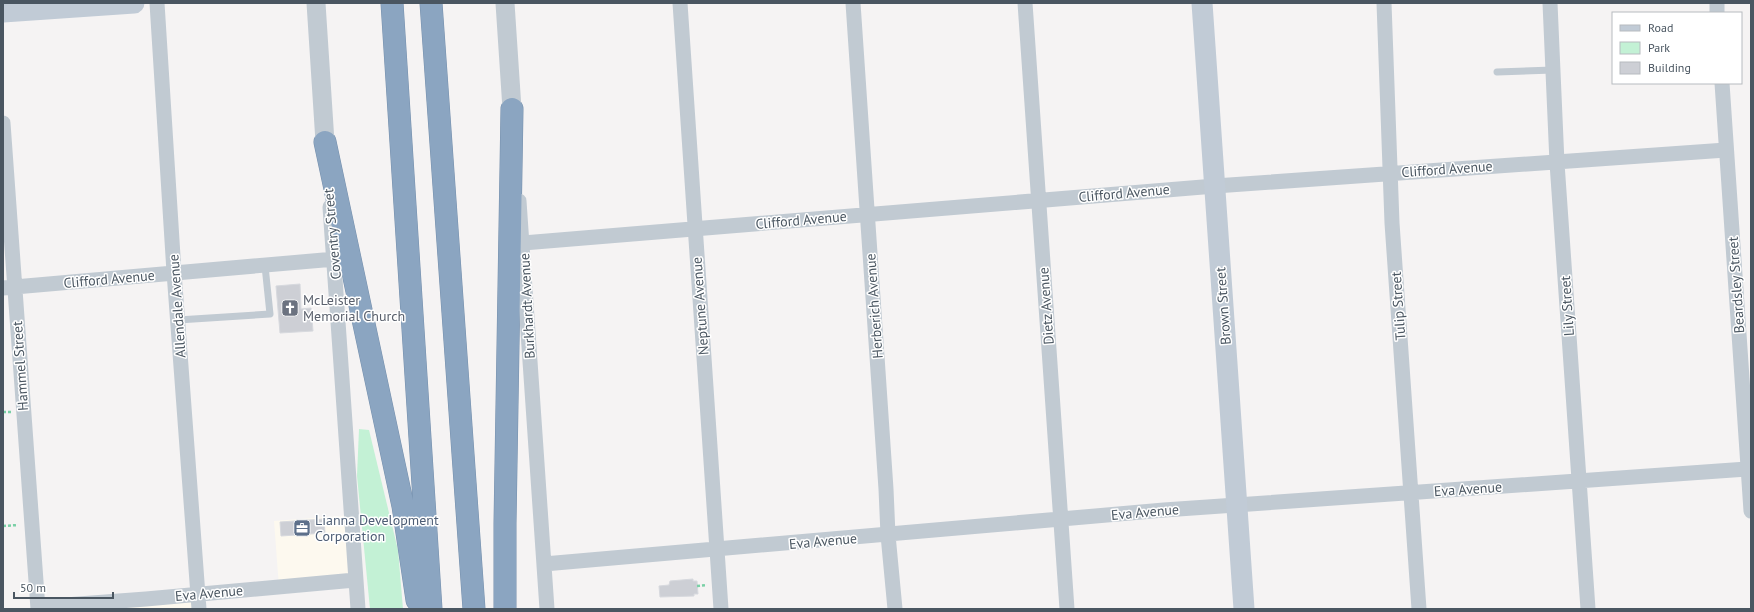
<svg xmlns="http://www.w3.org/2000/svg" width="1754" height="612" font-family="'PT Sans',sans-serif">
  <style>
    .commercial { fill: #fdf9ef }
    .green { fill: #c3f1d5 }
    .building { fill: #cdcfd5; stroke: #d7d9de }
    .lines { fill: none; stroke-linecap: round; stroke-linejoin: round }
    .motorway-casing { stroke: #7690ad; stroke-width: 23 }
    .path { stroke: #7ad0a6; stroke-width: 2.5; stroke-dasharray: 3 2; stroke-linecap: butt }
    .service { stroke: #c1cad2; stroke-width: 7 }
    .minor { stroke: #c1cad2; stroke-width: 15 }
    .tertiary { stroke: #c1cad2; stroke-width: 19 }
    .secondary { stroke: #c1cbd6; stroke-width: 21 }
    .motorway { stroke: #8ba5c1; stroke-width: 22 }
    .labels { text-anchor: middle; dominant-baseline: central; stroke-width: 3; stroke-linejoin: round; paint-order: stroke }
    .street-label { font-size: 14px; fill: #4a5661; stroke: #fff }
    .worship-label { font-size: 14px; fill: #5b616d; stroke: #fff; text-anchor: start }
    .service-label { font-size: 14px; fill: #4e5e75; stroke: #fff; text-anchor: start }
  </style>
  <rect width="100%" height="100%" fill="#f5f3f3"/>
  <path class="commercial" d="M 353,515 L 355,580 L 279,587 L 274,521 Z
    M 198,594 L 199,609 L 38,609 Z"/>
  <path class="green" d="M 359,429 L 369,430 L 398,550 L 403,609 L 370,609 L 357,476 Z"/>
  <path class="building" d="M 300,284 L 301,309 L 311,308 L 313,331 L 280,333 L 276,286 Z
    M 324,519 L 325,533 L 281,536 L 280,522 Z
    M 693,579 L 693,581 L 697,581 L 698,594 L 694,594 L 694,596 L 660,597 L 659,586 L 669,585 L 670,581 Z"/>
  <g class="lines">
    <defs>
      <path id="motorway" d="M 392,3 L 431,609
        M 431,3 L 474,609
        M 325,142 L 403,506 L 417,600
        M 505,609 L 505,523 L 512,109"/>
    </defs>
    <use href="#motorway" class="motorway-casing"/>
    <path class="path" d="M 3,412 L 11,412
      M 3,526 L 18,525
      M 697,586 L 707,585"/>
    <path class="service" d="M 1497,72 L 1553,70
      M 178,320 L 270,314 L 265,266"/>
    <path class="minor" d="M 157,3 L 174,272 L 199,609
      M 680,3 L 721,609
      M 853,3 L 886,489 L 888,535 L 895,609
      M 1025,3 L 1067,609
      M 1384,3 L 1392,223 L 1419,609
      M 1550,3 L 1557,163 L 1588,609
      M 1717,3 L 1717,13
      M 1722,83 L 1751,511
      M 3,123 L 38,609
      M 519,201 L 547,609
      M 330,207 L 358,609
      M 523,243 L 1215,186 L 1726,150
      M 3,288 L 335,259
      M 544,564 L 1164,510 L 1747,469
      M 38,607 L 146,599 L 355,580"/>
    <path class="tertiary" d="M 316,3 L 325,142
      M 505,3 L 512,109"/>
    <path class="secondary" d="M 1202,3 L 1244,609
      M 3,12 L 134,3"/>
    <use href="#motorway" class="motorway"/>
  </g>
  <defs>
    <symbol id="church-square" viewBox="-11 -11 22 22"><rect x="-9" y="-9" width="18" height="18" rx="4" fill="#6b7280" stroke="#fff"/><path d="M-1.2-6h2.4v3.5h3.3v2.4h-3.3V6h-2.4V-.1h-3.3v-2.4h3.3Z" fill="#fff"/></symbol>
    <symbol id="office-square" viewBox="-11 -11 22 22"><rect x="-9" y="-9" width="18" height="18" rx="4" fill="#5c6f8a" stroke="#fff"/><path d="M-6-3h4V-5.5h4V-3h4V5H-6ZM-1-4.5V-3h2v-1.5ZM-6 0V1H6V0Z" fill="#fff"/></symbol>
  </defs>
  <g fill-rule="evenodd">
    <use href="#church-square" x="280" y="298" width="20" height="20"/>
    <use href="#office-square" x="292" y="518" width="20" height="20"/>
  </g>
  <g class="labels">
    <g class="street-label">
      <text transform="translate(1447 169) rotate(-4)">Clifford Avenue</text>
      <text transform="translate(1124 193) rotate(-5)">Clifford Avenue</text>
      <text transform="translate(801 220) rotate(-5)">Clifford Avenue</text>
      <text transform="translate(332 234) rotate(-95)">Coventry Street</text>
      <text transform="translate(109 279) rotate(-5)">Clifford Avenue</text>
      <text transform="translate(1736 285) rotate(-94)">Beardsley Street</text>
      <text transform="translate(177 306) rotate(-94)">Allendale Avenue</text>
      <text transform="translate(527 306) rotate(-93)">Burkhardt Avenue</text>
      <text transform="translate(700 306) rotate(-94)">Neptune Avenue</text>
      <text transform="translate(874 306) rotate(-94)">Herberich Avenue</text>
      <text transform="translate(1046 306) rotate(-94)">Dietz Avenue</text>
      <text transform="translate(1223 306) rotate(-94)">Brown Street</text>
      <text transform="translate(1398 306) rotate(-94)">Tulip Street</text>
      <text transform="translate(1567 306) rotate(-94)">Lily Street</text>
      <text transform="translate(20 366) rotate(-94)">Hammel Street</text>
      <text transform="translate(1468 489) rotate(-4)">Eva Avenue</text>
      <text transform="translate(1145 512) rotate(-5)">Eva Avenue</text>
      <text transform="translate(823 541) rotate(-5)">Eva Avenue</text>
      <text transform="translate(209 593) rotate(-5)">Eva Avenue</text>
    </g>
    <g class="worship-label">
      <text x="303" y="300">McLeister<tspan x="303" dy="16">Memorial Church</tspan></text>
    </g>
    <g class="service-label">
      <text x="315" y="520">Lianna Development<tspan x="315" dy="16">Corporation</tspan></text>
    </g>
  </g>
  <rect width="1754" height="612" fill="none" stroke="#4a5661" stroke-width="8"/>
  <rect x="1612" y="12" width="130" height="72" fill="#ffffff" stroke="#b7bbc0"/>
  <rect x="1620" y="25" width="20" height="6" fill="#c1cbd6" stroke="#b7bbc0"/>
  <text x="1648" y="32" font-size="12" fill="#4a5661">Road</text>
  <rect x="1620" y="42" width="20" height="12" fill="#c3f1d5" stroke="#b7bbc0"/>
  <text x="1648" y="52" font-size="12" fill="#4a5661">Park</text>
  <rect x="1620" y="62" width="20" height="12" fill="#cdcfd5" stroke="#b7bbc0"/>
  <text x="1648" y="72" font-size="12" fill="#4a5661">Building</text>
  <path d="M14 592v6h99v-6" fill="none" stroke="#4a5661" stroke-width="2"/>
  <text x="20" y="592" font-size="12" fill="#4a5661" stroke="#ffffff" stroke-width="3" paint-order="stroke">50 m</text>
</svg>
